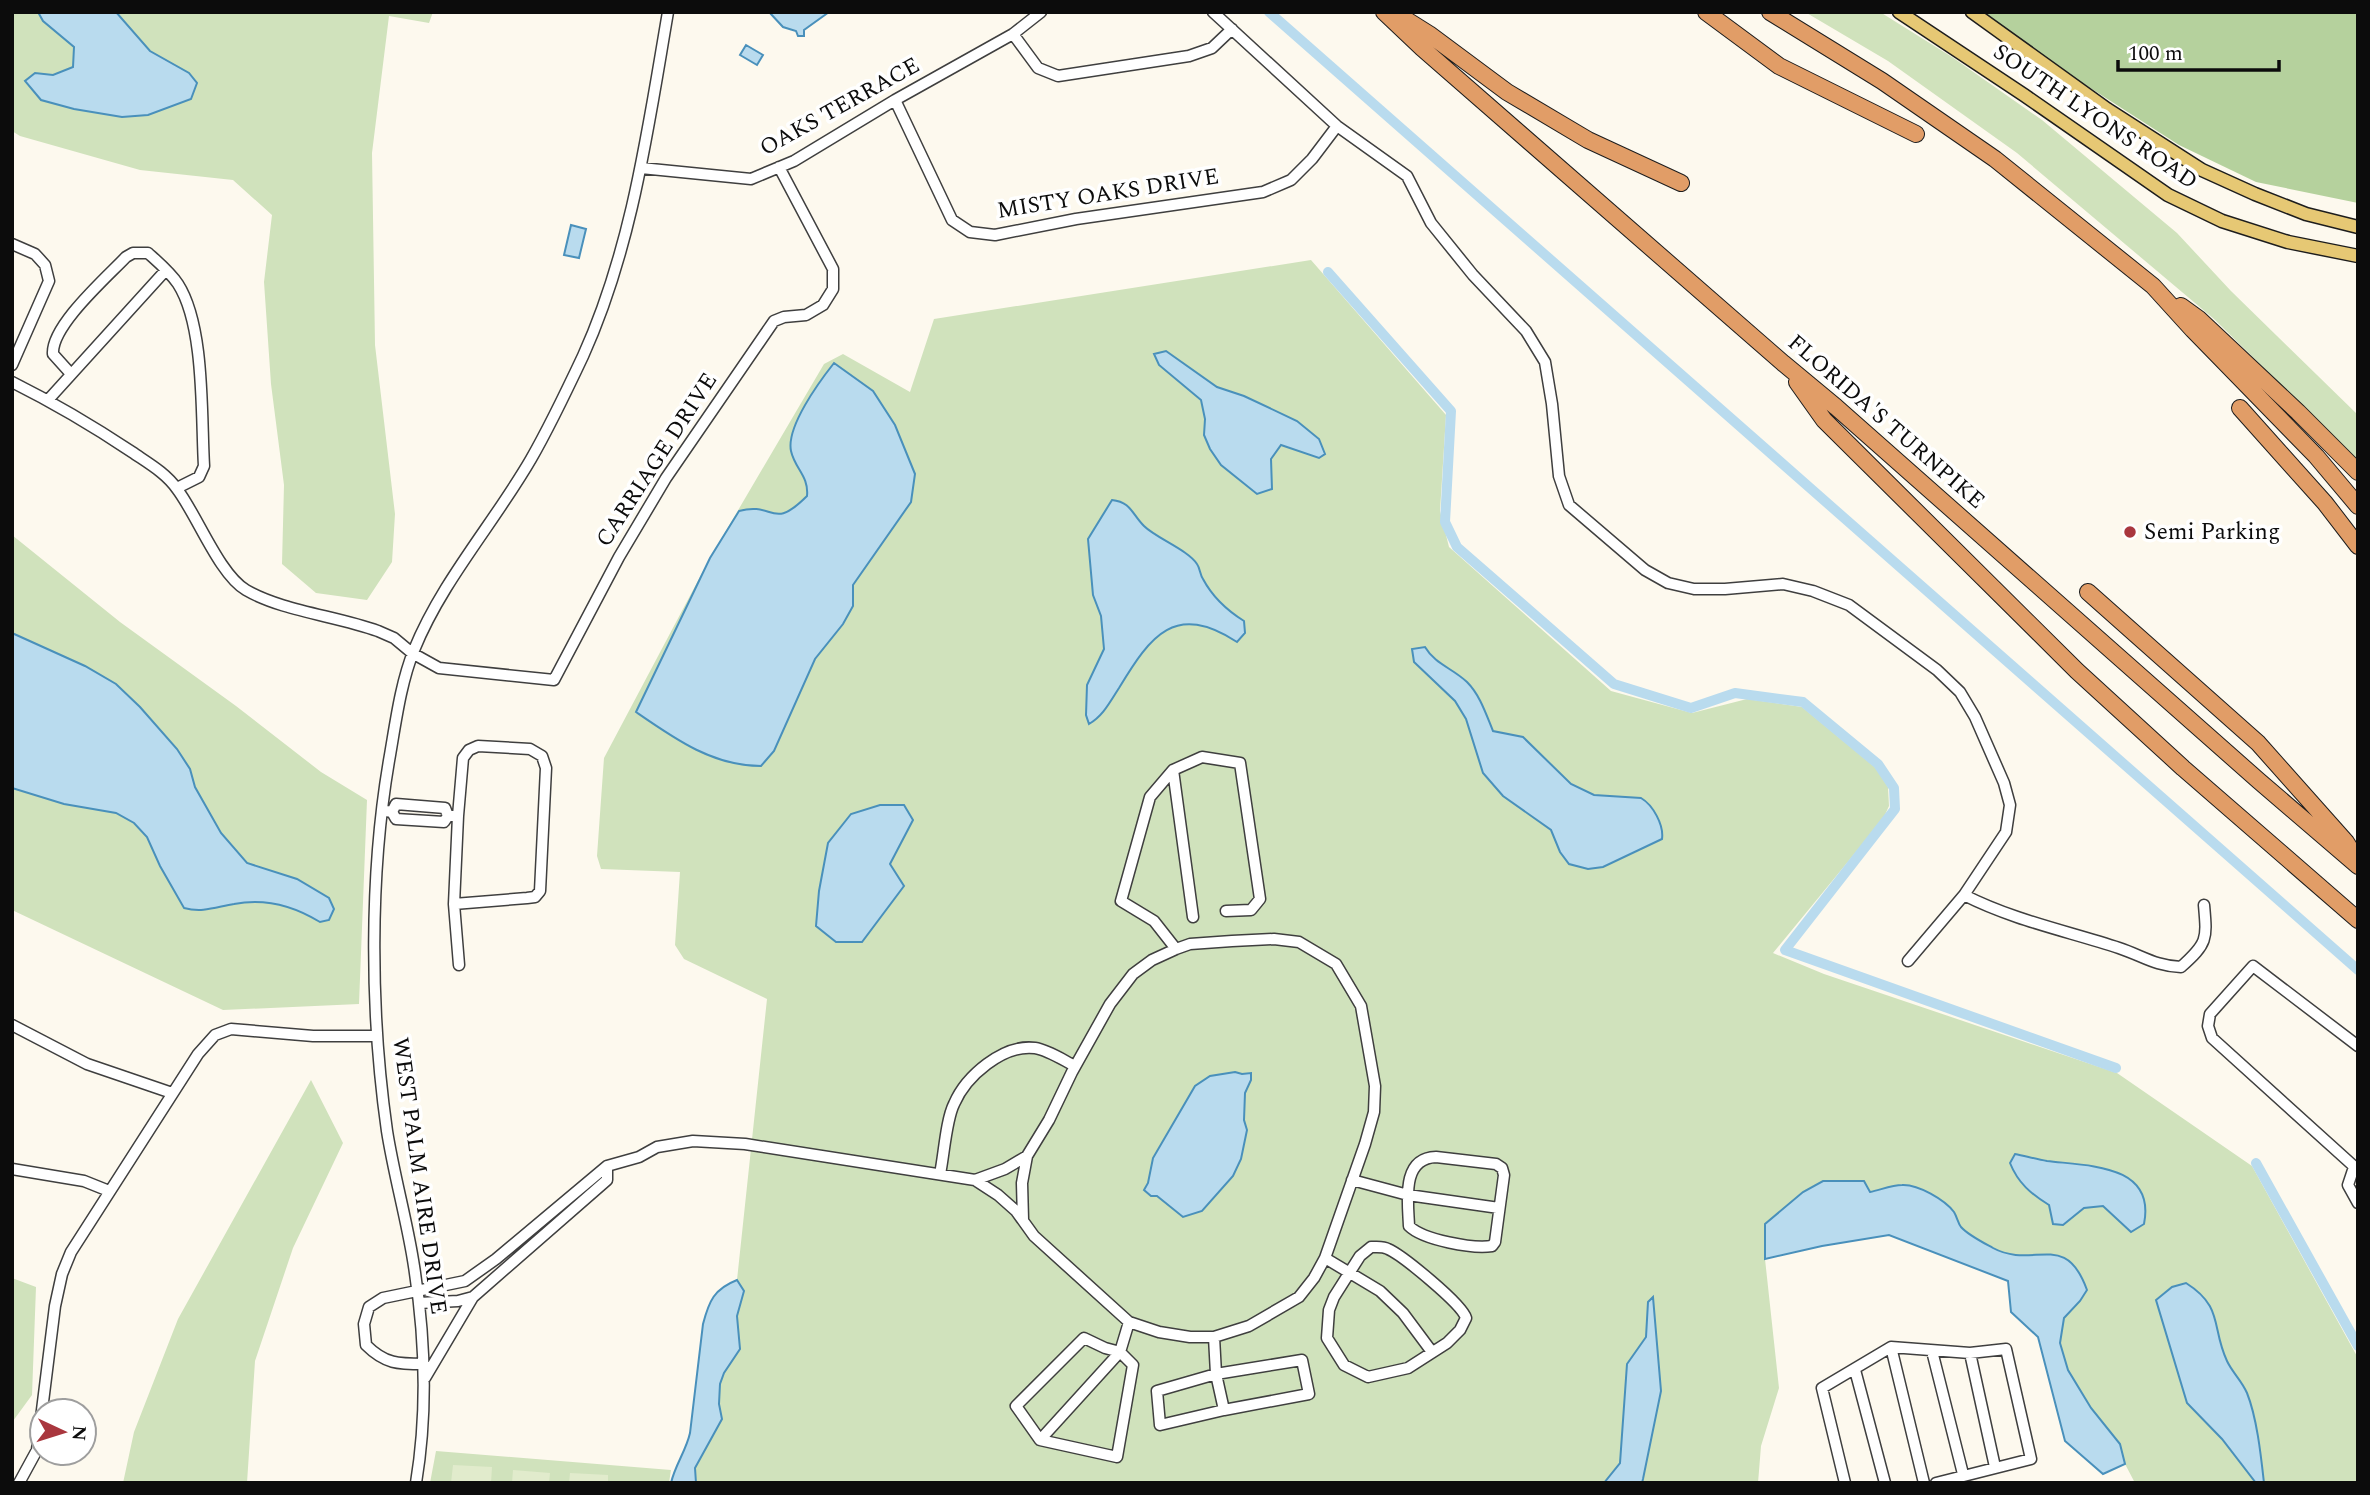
<svg xmlns="http://www.w3.org/2000/svg" width="2370" height="1495" font-family="Spectral,serif">
  <style>
    .green { fill: #d0e2bc }
    .forest { fill: #b5d19d }
    .pitch { fill: #e1ebcc }
    .water { fill: #b9dbee; stroke: #4990bb; stroke-width: 2 }
    .lines { fill: none; stroke-linecap: round; stroke-linejoin: round }
    .canal { stroke: #b9dbee; stroke-width: 10 }
    .minor-casing { stroke: #3f3f3f; stroke-width: 13 }
    .major-casing { stroke: #1d1d1d; stroke-width: 15 }
    .highway-casing { stroke: #1d1d1d; stroke-width: 18 }
    .minor { stroke: #fff; stroke-width: 10 }
    .major { stroke: #e6c874; stroke-width: 12 }
    .highway { stroke: #e19d67; stroke-width: 16 }
    .poi-dot { fill: #a9373e; stroke: #fff; stroke-width: 2.5 }
    .labels { text-anchor: middle; dominant-baseline: central; stroke-width: 7; stroke-linejoin: round; paint-order: stroke }
    .street-label { font-size: 23px; fill: #0c0c0c; stroke: #fff }
    .poi-label { font-size: 23px; fill: #0c0c0c; stroke: #fff; text-anchor: start }
  </style>
  <rect width="100%" height="100%" fill="#fdf9ee"/>
  <path class="green" d="M 12,12 L 433,12 L 429,23 L 389,16 L 372,153 L 375,345 L 395,514 L 392,562 L 367,600 L 316,593 L 282,564 L 284,485 L 271,384 L 264,282 L 272,215 L 233,180 L 140,170 L 20,136 L 12,131 Z
    M 1805,12 L 1880,12 L 1952,57 L 2042,120 L 2177,233 L 2231,291 L 2358,415 L 2358,460 L 2214,319 L 2017,153 L 1888,61 Z
    M 1311,260 L 1446,415 L 1440,511 L 1449,547 L 1611,691 L 1692,713 L 1747,699 L 1802,707 L 1875,767 L 1888,787 L 1889,806 L 1883,819 L 1773,953 L 1824,974 L 2117,1073 L 2252,1166 L 2358,1358 L 2358,1483 L 2135,1483 L 2125,1464 L 2120,1444 L 2091,1408 L 2068,1370 L 2060,1343 L 2064,1318 L 2080,1301 L 2086,1290 C 2065,1230 2036,1269 1994,1249 C 1985,1244 1969,1236 1962,1228 C 1957,1223 1957,1215 1951,1210 C 1937,1200 1919,1193 1904,1184 L 1870,1192 L 1765,1224 L 1765,1259 L 1779,1388 L 1761,1446 L 1758,1483 L 696,1483 L 695,1468 L 722,1419 L 719,1404 L 720,1384 L 724,1373 L 740,1349 L 737,1316 L 744,1291 L 737,1280 L 767,999 L 684,959 L 675,945 L 680,872 L 601,869 L 597,856 L 604,758 L 710,558 L 824,364 L 843,354 L 910,392 L 934,319 Z
    M 12,535 L 120,622 L 236,706 L 321,772 L 367,800 L 359,1004 L 223,1010 L 12,910 Z
    M 311,1080 L 343,1143 L 293,1248 L 255,1361 L 247,1483 L 123,1483 L 134,1432 L 178,1319 Z
    M 12,1278 L 36,1287 L 32,1395 L 13,1421 Z
    M 436,1451 L 671,1470 L 669,1483 L 430,1483 Z"/>
  <path class="forest" d="M 1972,12 L 2358,12 L 2358,203 L 2256,182 L 2179,145 Z"/>
  <path class="pitch" d="M 453,1465 L 492,1467 L 491,1483 L 451,1483 Z
    M 513,1470 L 550,1473 L 549,1483 L 512,1483 Z
    M 570,1473 L 608,1475 L 608,1483 L 569,1483 Z"/>
  <path class="water" d="M 38,12 L 116,12 L 150,51 L 189,73 L 197,83 L 191,99 L 148,115 L 122,117 L 74,109 L 41,100 L 25,81 L 35,73 L 53,75 L 73,67 L 74,47 L 43,21 Z
    M 769,12 L 829,12 L 804,30 L 804,36 L 798,36 L 796,31 L 783,27 Z
    M 746,45 L 763,55 L 757,65 L 740,55 Z
    M 571,225 L 586,229 L 579,258 L 564,255 Z
    M 1166,351 L 1217,387 L 1244,396 L 1297,421 L 1319,439 L 1325,454 L 1319,458 L 1281,445 L 1271,459 L 1272,489 L 1257,494 L 1221,465 L 1210,449 L 1204,435 L 1205,419 L 1201,400 L 1159,365 L 1154,354 Z
    M 834,363 L 873,391 L 895,425 L 915,474 L 911,502 L 853,585 L 853,606 L 843,624 L 815,659 L 774,751 L 761,766 C 713,766 675,739 636,712 L 710,558 L 739,511 C 775,501 771,532 807,496 C 809,476 795,469 791,451 C 786,427 819,382 834,363 Z
    M 1112,500 C 1131,502 1132,514 1144,526 C 1156,538 1188,550 1197,564 C 1200,568 1200,575 1203,579 C 1212,596 1228,611 1244,621 L 1245,633 L 1237,642 C 1175,602 1151,635 1119,688 C 1110,702 1103,716 1089,724 L 1086,715 L 1087,685 L 1104,649 L 1101,616 L 1093,595 L 1088,539 Z
    M 12,633 L 85,666 L 116,684 L 140,707 L 177,749 L 190,769 L 195,787 L 221,833 L 247,863 L 297,879 L 329,898 L 334,909 L 329,920 L 320,922 C 294,906 264,898 234,904 C 216,907 203,913 184,908 L 160,866 L 147,837 L 134,823 L 116,813 L 64,804 L 12,788 Z
    M 1425,647 C 1435,664 1452,668 1467,682 C 1480,695 1486,714 1493,731 L 1523,737 L 1571,784 L 1594,795 L 1641,798 C 1653,805 1664,825 1662,839 L 1603,867 L 1588,869 L 1569,864 L 1560,852 L 1551,830 L 1503,796 L 1483,773 L 1466,719 L 1455,701 L 1414,662 L 1412,649 Z
    M 880,805 L 904,805 L 913,820 L 890,864 L 904,886 L 862,942 L 836,942 L 816,926 L 819,891 L 828,843 L 851,814 Z
    M 1235,1072 L 1242,1074 L 1251,1073 L 1251,1080 L 1245,1093 L 1244,1120 L 1247,1130 L 1241,1159 L 1233,1176 L 1202,1211 L 1183,1217 L 1157,1196 L 1151,1196 L 1144,1190 L 1148,1183 L 1153,1158 L 1195,1086 L 1210,1076 Z
    M 2015,1154 C 2025,1156 2036,1159 2047,1161 C 2088,1166 2156,1164 2144,1224 L 2131,1232 L 2103,1206 L 2084,1208 L 2063,1225 L 2053,1224 L 2049,1205 C 2031,1194 2018,1183 2010,1163 Z
    M 1823,1181 L 1864,1181 L 1870,1192 C 1880,1190 1892,1185 1902,1185 C 1918,1184 1945,1200 1954,1212 C 1957,1217 1958,1223 1961,1227 C 1968,1235 1984,1243 1993,1248 C 2034,1270 2065,1229 2087,1290 L 2080,1301 L 2064,1318 L 2060,1343 L 2068,1370 L 2091,1408 L 2120,1444 L 2125,1464 L 2103,1474 L 2065,1441 L 2038,1337 L 2011,1312 L 2008,1281 L 1889,1235 L 1822,1246 L 1765,1259 L 1765,1224 L 1803,1192 Z
    M 737,1280 L 744,1291 L 737,1316 L 740,1349 L 724,1373 L 720,1384 L 719,1404 L 722,1419 L 695,1468 L 696,1483 L 671,1483 C 675,1465 686,1451 690,1433 L 703,1324 C 709,1301 714,1289 737,1280 Z
    M 2186,1283 C 2224,1307 2211,1327 2227,1361 C 2232,1372 2242,1381 2247,1393 C 2257,1418 2261,1456 2264,1483 L 2256,1483 L 2222,1439 L 2187,1403 L 2156,1300 L 2172,1287 Z
    M 1653,1297 L 1661,1391 L 1643,1479 L 1642,1483 L 1604,1483 L 1620,1463 L 1627,1364 L 1646,1337 L 1648,1302 Z"/>
  <g class="lines">
    <path class="canal" d="M 1269,12 L 2358,970
      M 1328,272 L 1451,411 L 1445,522 L 1457,547 L 1614,684 L 1691,708 L 1735,693 L 1803,702 L 1878,764 L 1894,788 L 1895,809 L 1785,950 L 2116,1068
      M 2256,1163 L 2358,1346"/>
    <defs>
      <path id="minor" d="M 1213,12 L 1337,126 L 1407,176 L 1431,223 L 1473,275 L 1526,331 L 1545,362 L 1552,404 L 1559,476 L 1569,505 L 1645,570 L 1668,583 L 1694,589 L 1725,589 L 1783,584 L 1813,591 L 1849,605 L 1937,670 L 1960,692 L 1975,717 L 2004,783 L 2010,805 L 2006,832 L 1964,895 L 1908,961
        M 1013,34 L 1038,68 L 1058,76 L 1189,56 L 1212,48 L 1232,29
        M 895,100 L 952,220 L 970,232 L 995,235 L 1076,219 L 1263,192 L 1291,180 L 1312,159 L 1337,126
        M 641,168 L 751,179 L 794,161 L 895,100 L 1013,34 L 1041,12
        M 12,244 L 35,254 L 45,265 L 49,281 L 12,365
        M 71,374 L 53,354 C 51,326 107,277 126,257 L 133,253 L 148,253 C 158,262 170,272 178,284 C 205,326 201,415 204,466 L 199,477 L 177,488
        M 12,382 C 54,403 93,426 132,452 C 148,463 166,473 177,489 C 197,515 219,574 246,590 C 282,611 337,616 378,631 L 394,638 L 412,653 L 439,668 L 554,680 L 619,557 L 666,478 L 774,321 L 784,317 L 806,315 L 823,305 L 833,289 L 833,269 L 779,167
        M 48,400 L 166,270
        M 1173,770 L 1193,917
        M 386,811 L 392,812 L 396,819 L 444,822 L 448,816
        M 392,812 L 396,804 L 445,808 L 448,816 L 458,816 L 454,904 L 459,965
        M 1964,895 C 2013,920 2067,931 2119,948 C 2143,956 2155,966 2181,967 C 2208,943 2207,939 2204,905
        M 454,904 L 527,898 L 535,897 L 540,891 L 546,768 L 542,756 L 530,749 L 478,746 L 469,750 L 463,758 L 458,816
        M 1176,949 L 1154,921 L 1121,901 L 1150,797 L 1173,770 L 1202,757 L 1240,763 L 1260,899 L 1251,910 L 1226,911
        M 12,1025 L 87,1064 L 172,1093
        M 2358,1046 L 2253,966 L 2210,1014 L 2208,1026 L 2212,1038 L 2358,1170
        M 1436,1157 L 1496,1164 L 1502,1168 L 1504,1175 L 1495,1242 L 1492,1246 C 1473,1249 1423,1240 1409,1226 C 1408,1201 1401,1158 1436,1157 Z
        M 2354,1167 L 2348,1185 L 2358,1203
        M 12,1169 L 84,1181 L 109,1191
        M 940,1174 C 944,1155 946,1120 954,1104 C 966,1076 1003,1044 1035,1048 C 1048,1050 1063,1060 1075,1066
        M 1352,1180 L 1408,1195 L 1499,1208
        M 1023,1220 L 1022,1183 L 1027,1156
        M 1371,1247 C 1377,1247 1383,1246 1388,1249 C 1402,1255 1462,1304 1466,1318 L 1460,1330 L 1447,1343 L 1408,1368 L 1368,1377 L 1344,1365 L 1327,1338 L 1329,1310 L 1334,1297 L 1360,1256 Z
        M 1325,1258 L 1380,1291 L 1403,1313 L 1432,1352
        M 419,1303 L 458,1301 L 473,1297 L 607,1180 L 607,1166
        M 1214,1337 L 1216,1374 L 1224,1410
        M 1084,1338 L 1105,1348 L 1120,1352 L 1133,1365 L 1117,1457 L 1040,1440 L 1016,1406 Z
        M 1891,1347 L 1924,1483
        M 1932,1351 L 1963,1474
        M 1970,1353 L 1995,1467
        M 1302,1360 L 1309,1394 L 1224,1410 L 1160,1425 L 1157,1391 L 1216,1374 Z
        M 424,1364 C 398,1364 385,1364 366,1345 L 364,1324 L 369,1307 L 383,1298 L 465,1281 L 496,1259 L 607,1166 L 639,1157 L 657,1147 L 693,1141 L 745,1144 L 975,1180 L 1005,1169 L 1027,1156 L 1049,1120 L 1072,1072 L 1110,1004 L 1133,974 L 1152,960 L 1176,949 L 1190,944 L 1232,941 L 1274,939 L 1299,942 L 1336,964 L 1361,1006 L 1375,1086 L 1374,1112 L 1365,1144 L 1325,1258 L 1314,1278 L 1299,1297 L 1249,1326 L 1214,1337 L 1190,1337 L 1159,1332 L 1129,1322 L 1034,1236 L 1016,1211 L 998,1195 L 975,1180
        M 1855,1370 L 1885,1483
        M 425,1378 L 473,1297
        M 1040,1440 L 1120,1352 L 1129,1322
        M 19,1483 L 37,1450 L 55,1306 L 62,1274 L 71,1252 L 198,1054 L 215,1035 L 231,1029 L 313,1036 L 377,1036
        M 416,1483 C 428,1410 425,1333 413,1260 C 406,1217 394,1175 387,1131 C 370,1012 369,873 390,755 C 396,720 401,682 414,650 C 442,581 494,523 531,459 C 550,426 567,390 583,356 C 632,248 648,128 668,12
        M 1845,1483 L 1822,1388 L 1891,1347 L 1970,1353 L 2006,1349 L 2031,1459 L 1936,1483"/>
      <path id="major" d="M 1899,12 L 2024,95 L 2168,195 L 2222,221 L 2288,242 L 2358,256
        M 1972,12 L 2107,109 L 2202,170 L 2255,194 L 2306,214 L 2358,227"/>
      <path id="highway" d="M 1384,12 L 1422,48 L 1783,363 L 1836,407 L 2259,781 L 2358,866
        M 1394,12 L 1429,34 L 1507,92 L 1588,140 L 1681,183
        M 1706,12 L 1779,66 L 1916,134
        M 1770,12 L 1882,81 L 1995,159 L 2153,286 L 2193,330 L 2316,456 L 2358,506
        M 2181,306 L 2199,319 L 2298,412 L 2358,472
        M 1797,382 L 1824,420 L 2077,671 L 2183,768 L 2358,920
        M 2240,408 L 2325,503 L 2358,546
        M 2088,592 L 2258,743 L 2346,842 L 2356,858"/>
    </defs>
    <use href="#minor" class="minor-casing"/>
    <use href="#major" class="major-casing"/>
    <use href="#highway" class="highway-casing"/>
    <use href="#minor" class="minor"/>
    <use href="#major" class="major"/>
    <use href="#highway" class="highway"/>
  </g>
  <circle class="poi-dot" cx="2130" cy="532" r="7"/>
  <g class="labels">
    <g class="street-label">
      <text transform="translate(840 107) rotate(-29)">OAKS TERRACE</text>
      <text transform="translate(2095 117) rotate(34)">SOUTH LYONS ROAD</text>
      <text transform="translate(1108 194) rotate(-9)">MISTY OAKS DRIVE</text>
      <text transform="translate(1886 422) rotate(41)">FLORIDA'S TURNPIKE</text>
      <text transform="translate(657 460) rotate(-57)">CARRIAGE DRIVE</text>
      <text transform="translate(419 1176) rotate(82)">WEST PALM AIRE DRIVE</text>
    </g>
    <g class="poi-label">
      <text x="2144" y="532">Semi Parking</text>
    </g>
  </g>
  <rect width="2370" height="1495" fill="none" stroke="#0c0c0c" stroke-width="28"/>
  <g transform="translate(63 1432) rotate(94)"><circle r="33" fill="#ffffff" stroke="#9e9e9e" stroke-width="2"/>
  <path d="M0-5L12 26L0 18L-12 26Z" fill="#a9373e"/>
  <text y="-10" font-size="19" font-weight="bold" text-anchor="middle" fill="#0c0c0c">N</text>
  </g>
  <path d="M2118 60v10h161v-10" fill="none" stroke="#0c0c0c" stroke-width="3.5"/>
  <text x="2128" y="60" font-size="21" fill="#0c0c0c" stroke="#ffffff" stroke-width="5" paint-order="stroke">100 m</text>
</svg>
